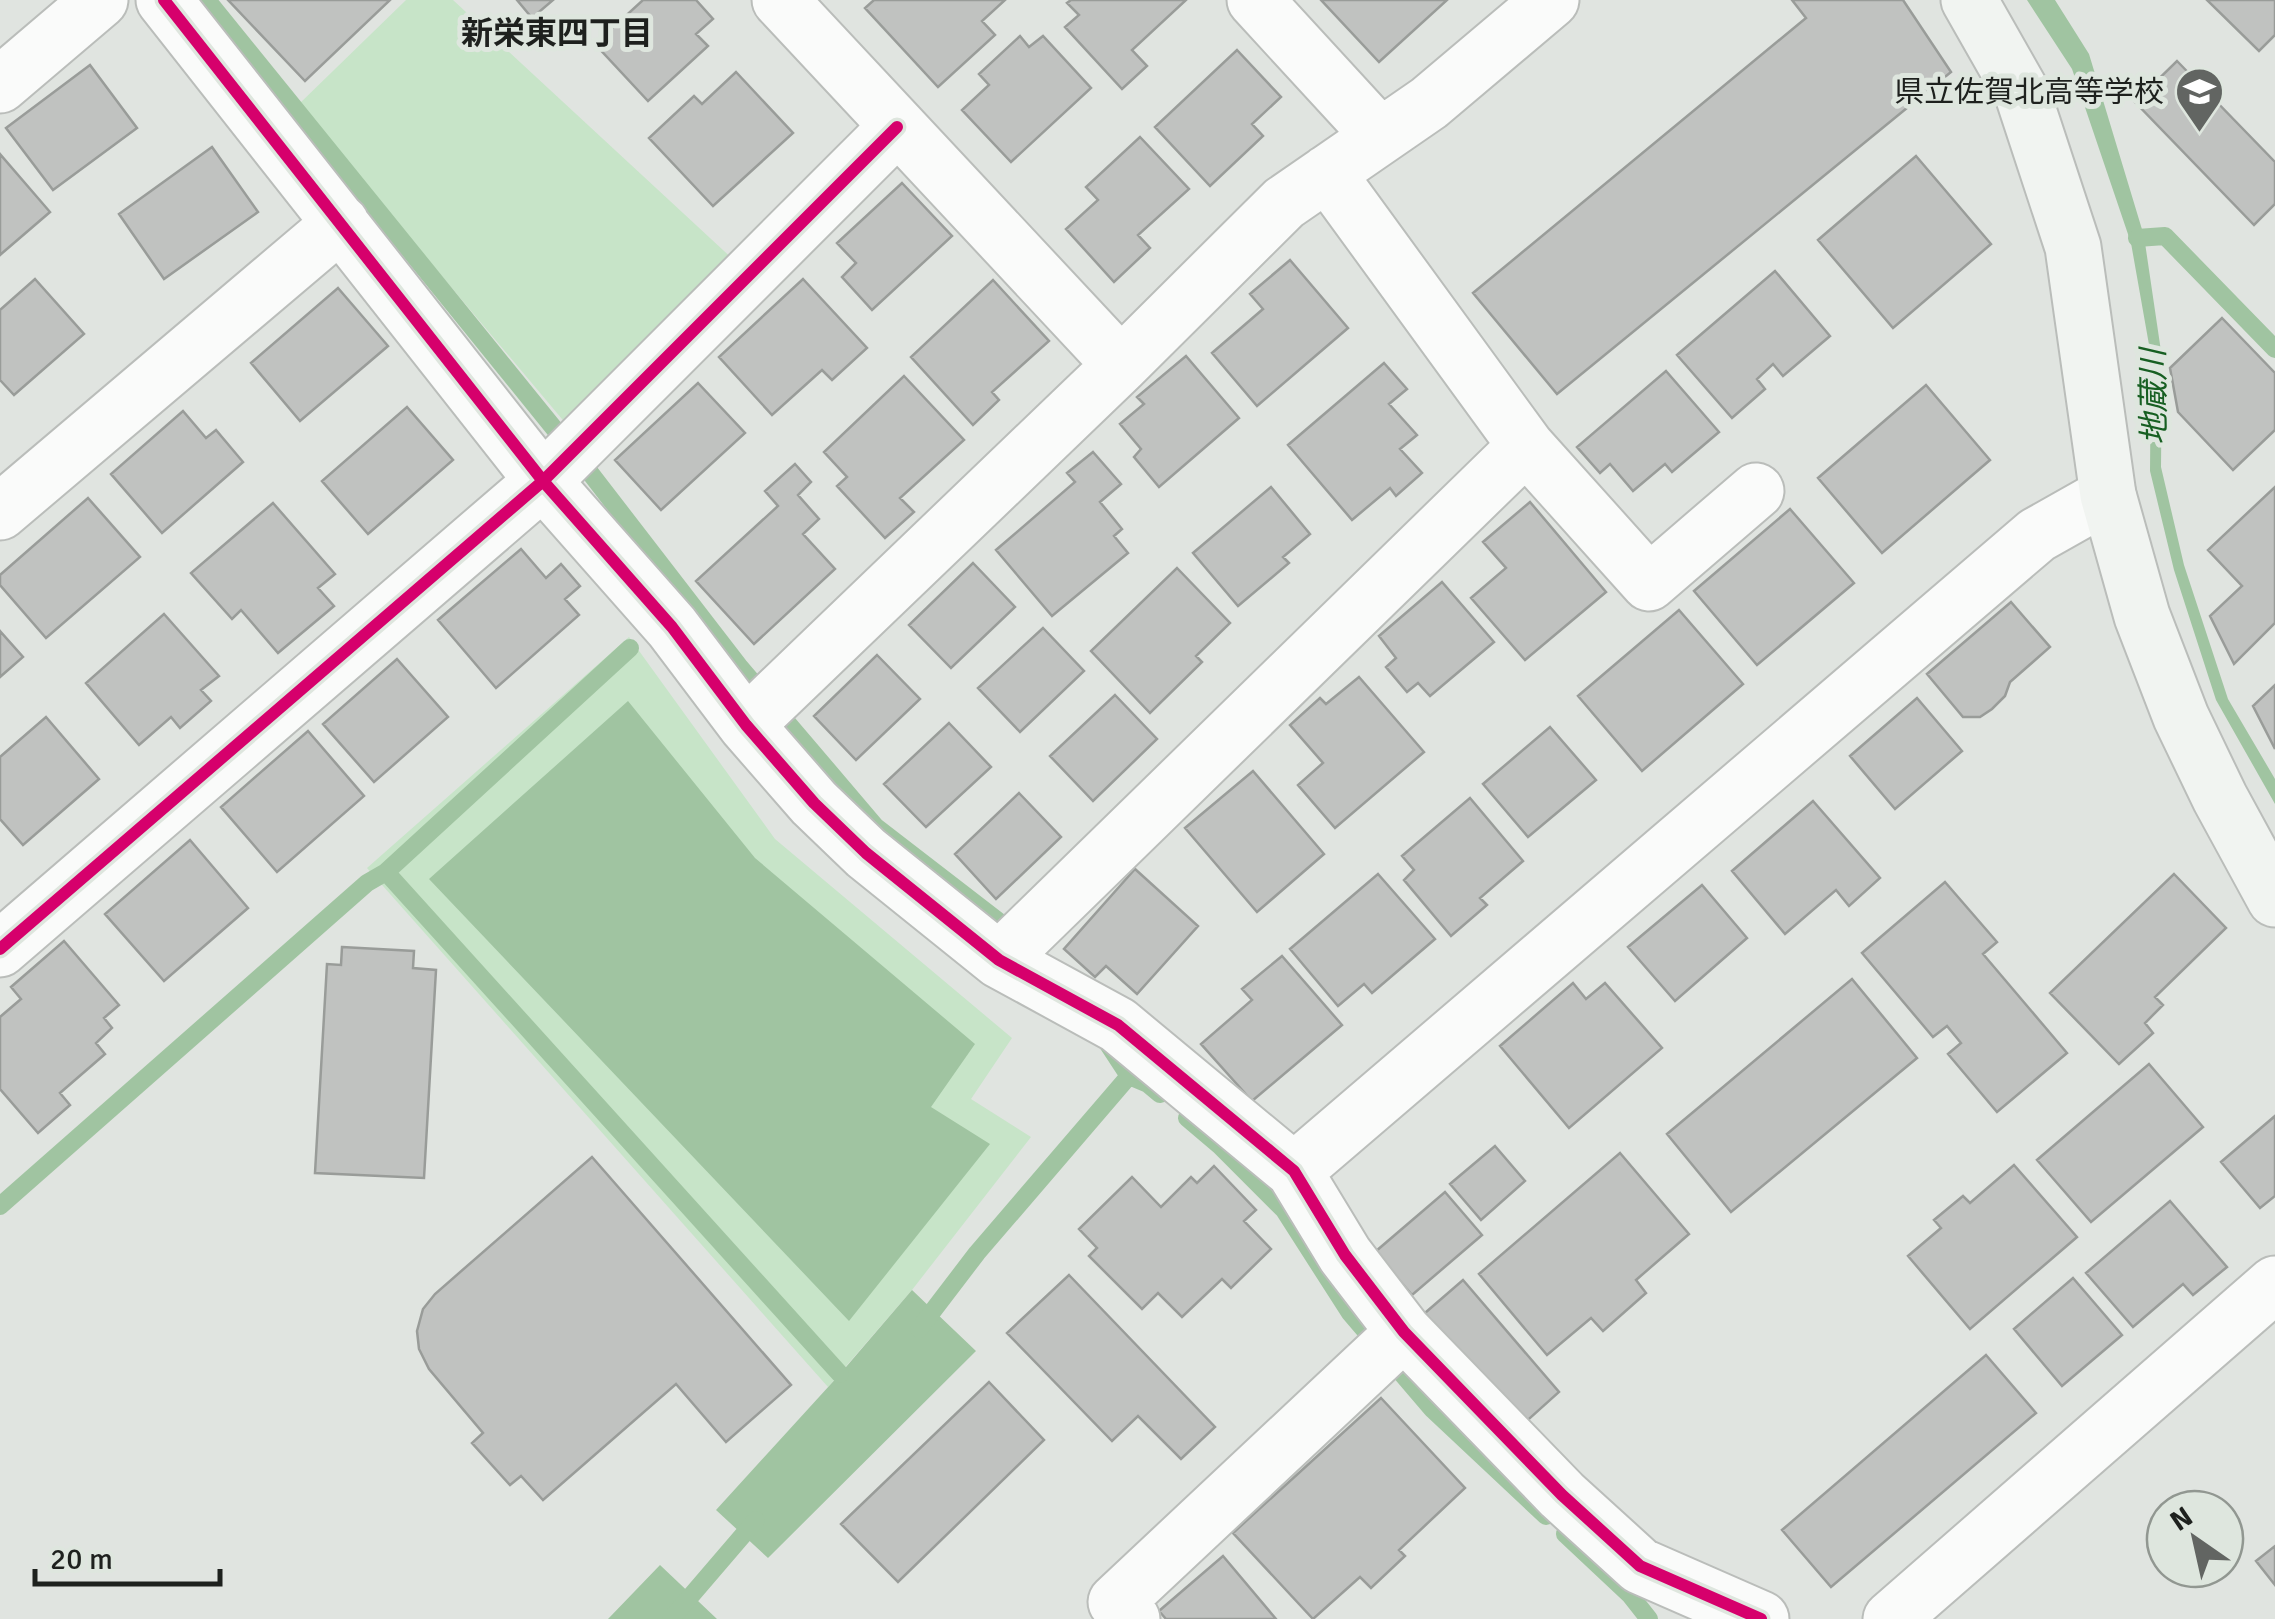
<svg xmlns="http://www.w3.org/2000/svg" width="2275" height="1619" font-family="Signika,'Noto Sans JP',sans-serif">
  <style>
    .green { fill: #c7e4c8 }
    .water { fill: #a0c4a1 }
    .lines { fill: none; stroke-linecap: round; stroke-linejoin: round }
    .stream { stroke: #a0c4a1; stroke-width: 18 }
    .building { fill: #c0c2c0; stroke: #999c99; stroke-width: 2.5 }
    .street-casing { stroke: #babdba; stroke-width: 59 }
    .secondary-casing { stroke: #babdba; stroke-width: 59 }
    .street { stroke: #fafbfa; stroke-width: 55 }
    .secondary { stroke: #f1f4f1; stroke-width: 55 }
    .cycleway-casing { stroke: #dee6de; stroke-width: 19 }
    .cycleway { stroke: #d6006c; stroke-width: 12 }
    .labels { text-anchor: middle; dominant-baseline: central; stroke-width: 10; stroke-linejoin: round; paint-order: stroke }
    .poi-label { font-size: 30px; fill: #1e211e; stroke: #dee6de; text-anchor: end }
    .neighbourhood-label { font-size: 32px; font-weight: bold; fill: #1e211e; stroke: #dee6de }
    .water-label { font-size: 32px; font-style: italic; fill: #175f22; stroke: #dee6de }
  </style>
  <rect width="100%" height="100%" fill="#e0e4e0"/>
  <path class="green" d="M 406,0 L 453,0 L 737,263 L 567,425 L 298,105 Z
    M 629,637 L 775,839 L 1012,1038 L 971,1099 L 1031,1137 L 912,1290 L 828,1387 L 367,868 Z"/>
  <path class="water" d="M 2027,0 L 2055,0 L 2089,54 L 2144,236 L 2162,358 L 2161,467 L 2184,565 L 2228,699 L 2275,779 L 2275,804 L 2216,700 L 2174,570 L 2150,471 L 2151,356 L 2131,243 L 2072,69 Z
    M 628,701 L 755,858 L 975,1044 L 931,1107 L 990,1144 L 849,1321 L 429,879 Z
    M 912,1290 L 976,1351 L 768,1558 L 716,1510 L 840,1374 Z
    M 660,1565 L 717,1619 L 608,1619 Z"/>
  <g class="lines">
    <path class="stream" d="M 207,0 L 591,474 L 739,666 L 876,827 L 1015,934
      M 2137,238 L 2165,236 L 2275,349
      M 630,648 L 386,872 L 840,1374
      M 1108,1044 L 1129,1076 L 1148,1084 L 1160,1094
      M 1187,1118 L 1220,1146 L 1284,1210 L 1350,1313 L 1432,1409 L 1546,1516
      M 0,1206 L 367,883 L 386,872
      M 919,1329 L 977,1253 L 1129,1076
      M 1565,1534 L 1630,1595 L 1649,1619
      M 671,1619 L 756,1520"/>
  </g>
  <path class="building" d="M 228,0 L 390,0 L 305,81 Z
    M 517,0 L 553,0 L 532,18 Z
    M 643,0 L 696,0 L 713,19 L 696,34 L 708,46 L 648,101 L 595,44 Z
    M 874,0 L 1005,0 L 982,21 L 995,35 L 938,87 L 865,8 Z
    M 1071,0 L 1186,0 L 1132,50 L 1147,66 L 1122,89 L 1065,27 L 1079,15 L 1067,3 Z
    M 1321,0 L 1447,0 L 1379,62 Z
    M 1792,0 L 1903,0 L 1951,72 L 1557,394 L 1473,293 L 1806,18 Z
    M 2207,0 L 2275,0 L 2275,35 L 2259,51 Z
    M 1020,36 L 1029,47 L 1043,36 L 1091,88 L 1011,162 L 962,110 L 989,85 L 979,74 Z
    M 1237,50 L 1281,97 L 1252,124 L 1263,136 L 1210,186 L 1155,127 Z
    M 2177,61 L 2275,162 L 2275,204 L 2254,225 L 2135,102 Z
    M 90,65 L 137,128 L 53,190 L 6,128 Z
    M 736,72 L 793,133 L 713,206 L 649,138 L 694,96 L 702,104 Z
    M 1140,137 L 1189,189 L 1138,235 L 1150,248 L 1114,282 L 1066,229 L 1098,200 L 1086,187 Z
    M 212,147 L 258,212 L 164,279 L 119,214 Z
    M 0,154 L 50,212 L 0,255 Z
    M 1916,156 L 1991,244 L 1893,328 L 1818,240 Z
    M 902,183 L 952,236 L 872,310 L 842,277 L 856,263 L 837,243 Z
    M 1290,260 L 1348,328 L 1257,406 L 1212,353 L 1263,309 L 1250,294 Z
    M 1775,271 L 1830,336 L 1783,376 L 1773,364 L 1757,379 L 1765,389 L 1732,418 L 1677,355 Z
    M 35,279 L 84,334 L 14,395 L 0,380 L 0,310 Z
    M 803,279 L 867,348 L 832,380 L 822,370 L 772,415 L 719,357 Z
    M 993,280 L 1049,341 L 992,392 L 999,400 L 973,425 L 911,357 Z
    M 338,288 L 388,346 L 300,421 L 251,363 Z
    M 2222,318 L 2275,373 L 2275,430 L 2233,470 L 2178,412 L 2170,368 Z
    M 1186,356 L 1239,418 L 1159,487 L 1134,457 L 1141,449 L 1120,424 L 1144,404 L 1137,397 Z
    M 1384,363 L 1407,389 L 1389,404 L 1417,435 L 1400,449 L 1422,473 L 1396,496 L 1390,488 L 1352,520 L 1288,445 Z
    M 1666,371 L 1719,432 L 1672,472 L 1665,464 L 1633,491 L 1610,464 L 1600,473 L 1577,447 Z
    M 904,376 L 964,440 L 900,498 L 914,512 L 885,538 L 837,486 L 847,477 L 824,452 Z
    M 698,383 L 745,433 L 661,510 L 615,460 Z
    M 1926,385 L 1990,460 L 1882,553 L 1818,478 Z
    M 407,407 L 453,460 L 368,534 L 322,481 Z
    M 183,411 L 206,438 L 216,430 L 243,462 L 162,533 L 111,474 Z
    M 1093,452 L 1121,484 L 1100,502 L 1122,529 L 1114,536 L 1128,553 L 1052,616 L 996,550 L 1075,482 L 1067,473 Z
    M 795,464 L 811,482 L 798,495 L 819,519 L 803,534 L 835,569 L 754,644 L 696,581 L 778,506 L 765,491 Z
    M 1271,487 L 1310,534 L 1283,557 L 1289,563 L 1238,606 L 1193,553 Z
    M 2275,487 L 2275,623 L 2234,664 L 2210,616 L 2242,586 L 2208,550 Z
    M 88,498 L 140,557 L 46,638 L 0,585 L 0,575 Z
    M 1530,502 L 1606,592 L 1525,660 L 1471,598 L 1506,568 L 1483,542 Z
    M 273,503 L 335,574 L 318,588 L 334,606 L 278,653 L 241,610 L 232,619 L 191,573 Z
    M 1790,509 L 1854,583 L 1757,665 L 1694,591 Z
    M 521,549 L 546,578 L 561,564 L 580,586 L 565,599 L 579,615 L 496,688 L 438,620 Z
    M 973,563 L 1015,607 L 951,668 L 909,625 Z
    M 1177,568 L 1230,623 L 1196,656 L 1202,662 L 1150,713 L 1091,651 Z
    M 1442,582 L 1494,642 L 1430,696 L 1418,683 L 1407,692 L 1386,667 L 1396,658 L 1379,636 Z
    M 2011,602 L 2050,647 L 2010,682 L 2005,696 L 1992,709 L 1980,717 L 1963,717 L 1927,674 Z
    M 1679,610 L 1743,684 L 1642,771 L 1578,696 Z
    M 164,614 L 219,676 L 201,690 L 211,701 L 180,728 L 171,717 L 139,745 L 86,683 Z
    M 1043,628 L 1084,671 L 1020,732 L 978,688 Z
    M 0,631 L 23,657 L 0,677 Z
    M 877,655 L 920,699 L 856,760 L 814,716 Z
    M 397,659 L 448,717 L 374,782 L 323,724 Z
    M 1359,677 L 1424,752 L 1335,828 L 1298,785 L 1323,763 L 1290,725 L 1320,698 L 1326,704 Z
    M 2275,685 L 2275,749 L 2253,706 Z
    M 1115,695 L 1157,739 L 1093,801 L 1050,756 Z
    M 1917,698 L 1962,751 L 1895,809 L 1850,756 Z
    M 46,717 L 99,779 L 23,845 L 0,819 L 0,757 Z
    M 949,723 L 991,767 L 926,827 L 884,784 Z
    M 1550,727 L 1596,780 L 1528,837 L 1483,784 Z
    M 308,731 L 364,796 L 277,872 L 221,807 Z
    M 1253,771 L 1324,854 L 1257,912 L 1185,828 Z
    M 1019,793 L 1061,837 L 996,899 L 955,854 Z
    M 1470,798 L 1523,861 L 1480,898 L 1487,905 L 1451,936 L 1404,880 L 1414,870 L 1402,856 Z
    M 1813,801 L 1880,878 L 1849,906 L 1836,890 L 1785,934 L 1732,871 Z
    M 190,840 L 248,908 L 164,981 L 105,914 Z
    M 1135,869 L 1198,926 L 1137,994 L 1106,966 L 1095,977 L 1064,949 Z
    M 1378,874 L 1435,939 L 1372,993 L 1364,984 L 1338,1006 L 1290,949 Z
    M 2174,874 L 2226,928 L 2155,997 L 2163,1005 L 2145,1023 L 2153,1033 L 2119,1064 L 2050,993 Z
    M 1945,882 L 1997,942 L 1983,954 L 2067,1053 L 1997,1112 L 1948,1054 L 1961,1043 L 1947,1026 L 1933,1037 L 1862,953 Z
    M 1702,885 L 1747,938 L 1675,1001 L 1628,947 Z
    M 64,941 L 119,1005 L 104,1018 L 112,1028 L 96,1043 L 105,1054 L 60,1093 L 70,1105 L 38,1133 L 0,1089 L 0,1017 L 21,999 L 11,987 Z
    M 342,947 L 414,951 L 413,968 L 436,970 L 424,1178 L 315,1173 L 327,964 L 341,965 Z
    M 1282,956 L 1342,1025 L 1252,1101 L 1201,1044 L 1252,1000 L 1242,989 Z
    M 1852,979 L 1917,1058 L 1731,1212 L 1667,1134 Z
    M 1573,983 L 1586,999 L 1605,983 L 1662,1048 L 1569,1128 L 1500,1046 Z
    M 2149,1064 L 2203,1127 L 2091,1222 L 2037,1160 Z
    M 2275,1116 L 2275,1196 L 2260,1208 L 2221,1162 Z
    M 1495,1146 L 1525,1181 L 1481,1220 L 1450,1184 Z
    M 1620,1153 L 1689,1234 L 1636,1280 L 1646,1293 L 1603,1331 L 1591,1318 L 1547,1355 L 1479,1274 Z
    M 592,1157 L 791,1385 L 726,1442 L 676,1384 L 543,1500 L 521,1476 L 510,1485 L 472,1443 L 483,1433 L 429,1369 L 419,1349 L 417,1331 L 423,1309 L 435,1294 Z
    M 2014,1165 L 2077,1237 L 1970,1329 L 1908,1256 L 1941,1228 L 1934,1220 L 1963,1196 L 1970,1203 Z
    M 1214,1166 L 1256,1210 L 1244,1221 L 1271,1249 L 1231,1288 L 1222,1279 L 1182,1317 L 1158,1293 L 1142,1309 L 1089,1256 L 1097,1248 L 1079,1229 L 1132,1177 L 1161,1207 L 1191,1177 L 1197,1183 Z
    M 1445,1192 L 1482,1235 L 1412,1295 L 1375,1252 Z
    M 2170,1201 L 2227,1267 L 2193,1295 L 2183,1284 L 2133,1327 L 2086,1273 Z
    M 1069,1275 L 1215,1427 L 1181,1459 L 1138,1416 L 1112,1441 L 1007,1333 Z
    M 2073,1278 L 2122,1335 L 2062,1386 L 2014,1329 Z
    M 1463,1280 L 1559,1392 L 1521,1426 L 1425,1313 Z
    M 1986,1355 L 2036,1413 L 1831,1587 L 1782,1530 Z
    M 989,1382 L 1044,1440 L 898,1582 L 841,1524 Z
    M 1381,1398 L 1465,1488 L 1399,1550 L 1405,1556 L 1371,1588 L 1360,1577 L 1313,1619 L 1233,1533 Z
    M 2275,1546 L 2275,1585 L 2256,1561 Z
    M 1223,1556 L 1276,1619 L 1166,1619 L 1159,1611 Z"/>
  <g class="lines">
    <defs>
      <path id="street" d="M 164,0 L 543,481 L 672,627 L 746,725 L 814,803 L 866,853 L 999,960 L 1118,1025 L 1294,1171 L 1345,1255 L 1404,1332 L 1562,1495 L 1640,1566 L 1761,1619
        M 780,0 L 1121,365
        M 1255,0 L 1380,136
        M 0,85 L 100,0
        M 1526,446 L 1649,583 L 1756,491
        M 0,512 L 341,223
        M 746,725 L 1121,365 L 1284,203 L 1429,103 L 1551,0
        M 0,949 L 543,481 L 897,127
        M 999,960 L 1526,446 L 1327,173
        M 1294,1171 L 2037,535 L 2108,495
        M 1132,1619 L 1116,1602 L 1404,1332
        M 1891,1619 L 2275,1284"/>
      <path id="secondary" d="M 1969,0 L 2023,95 L 2073,247 L 2108,495 L 2142,616 L 2181,717 L 2220,798 L 2275,899"/>
    </defs>
    <use href="#street" class="street-casing"/>
    <use href="#secondary" class="secondary-casing"/>
    <use href="#street" class="street"/>
    <use href="#secondary" class="secondary"/>
    <defs>
      <path id="cycleway" d="M 164,0 L 543,481 L 672,627 L 746,725 L 814,803 L 866,853 L 999,960 L 1118,1025 L 1294,1171 L 1345,1255 L 1404,1332 L 1562,1495 L 1640,1566 L 1761,1619
        M 0,949 L 543,481 L 897,127"/>
    </defs>
    <use href="#cycleway" class="cycleway-casing"/>
    <use href="#cycleway" class="cycleway"/>
  </g>
  <defs>
    <symbol id="school-pin" viewBox="-11 -11 22 30"><path d="M0 17L-7.5 6A9.5 9.5 0 1 1 7.5 6Z" fill="#626562" stroke="#dee6de"/><path d="M0-5L7-2L0 1L-7-2ZM-4 1L0 2.5L4 1V4Q0 6-4 4Z" fill="#fff"/></symbol>
  </defs>
  <g fill-rule="evenodd">
    <use href="#school-pin" x="2172" y="64" width="55" height="75"/>
  </g>
  <g class="labels">
    <g class="poi-label">
      <text x="2164" y="92">県立佐賀北高等学校</text>
    </g>
    <g class="neighbourhood-label">
      <text x="557" y="33">新栄東四丁目</text>
    </g>
    <g class="water-label">
      <text transform="translate(2154 397) rotate(-91)">地蔵川</text>
    </g>
  </g>
  <g transform="translate(2195 1539) rotate(326)"><circle r="48" fill="#dee6de" stroke="#919791" stroke-width="2.5"/>
  <path d="M0-8L18 38L0 25L-18 38Z" fill="#626562"/>
  <text y="-15" font-size="28" font-weight="bold" text-anchor="middle" fill="#1e211e">N</text>
  </g>
  <path d="M35 1569v15h185v-15" fill="none" stroke="#1e211e" stroke-width="5"/>
  <text x="50" y="1569" font-size="30" fill="#1e211e" stroke="#dee6de" stroke-width="8" paint-order="stroke">20 m</text>
</svg>
